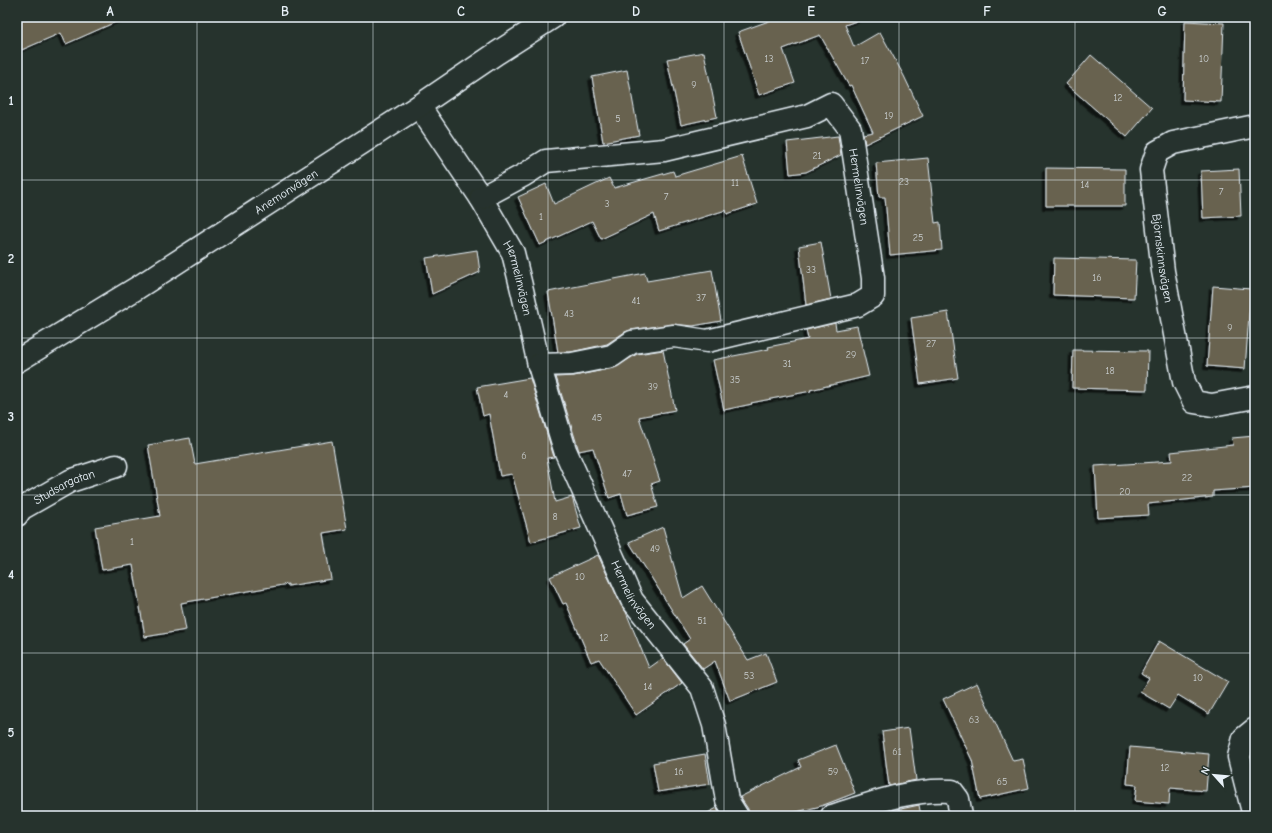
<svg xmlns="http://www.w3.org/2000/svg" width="1272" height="833" font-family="'Comic Neue',sans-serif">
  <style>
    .building { fill: #676250; stroke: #e8f1f8; filter: url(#shadow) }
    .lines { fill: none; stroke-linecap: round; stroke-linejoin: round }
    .minor-casing { stroke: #e8f1f8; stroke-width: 25 }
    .minor { stroke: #26332d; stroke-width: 22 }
    .grid { fill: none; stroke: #e8f1f8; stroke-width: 1; stroke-opacity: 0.55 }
    .labels { text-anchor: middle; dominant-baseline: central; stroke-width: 3; stroke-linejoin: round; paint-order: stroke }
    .number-label { font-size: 10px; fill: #c8cdce }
    .street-label { font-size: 12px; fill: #e8f1f8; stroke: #26332d }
    .neatline { fill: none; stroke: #e8f1f8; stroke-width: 1.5 }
    .grid-label { font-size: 13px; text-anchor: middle; font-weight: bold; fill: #e8f1f8 }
  </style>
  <defs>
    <filter id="shadow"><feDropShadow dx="-3.5" dy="3.5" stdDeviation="0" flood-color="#0009"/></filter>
  </defs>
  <rect width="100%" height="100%" fill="#26332d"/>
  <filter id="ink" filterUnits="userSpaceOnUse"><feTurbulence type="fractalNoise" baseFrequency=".025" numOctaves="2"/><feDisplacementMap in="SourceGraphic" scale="8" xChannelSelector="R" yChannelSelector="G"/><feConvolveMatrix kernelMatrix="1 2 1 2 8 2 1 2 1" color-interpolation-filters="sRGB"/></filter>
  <g filter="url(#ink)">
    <path class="building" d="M 17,17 L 127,17 L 66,44 L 61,33 L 17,52 Z
      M 780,17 L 862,17 L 862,19 L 845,25 L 854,47 L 880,32 L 904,76 L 923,116 L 865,144 L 863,134 L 873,132 L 851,85 L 849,86 L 820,35 L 783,49 L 795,83 L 759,95 L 738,32 Z
      M 1185,21 L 1224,23 L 1221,102 L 1183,100 Z
      M 704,52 L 717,117 L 681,125 L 667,59 Z
      M 1091,55 L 1152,108 L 1127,137 L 1066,84 Z
      M 627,70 L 639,135 L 603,142 L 592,77 Z
      M 838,136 L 841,155 L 806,172 L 790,174 L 787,142 Z
      M 742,156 L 757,204 L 727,214 L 726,210 L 659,231 L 654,214 L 601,239 L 592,221 L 540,245 L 518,197 L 546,184 L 554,204 L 609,178 L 614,188 L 673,171 L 675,176 Z
      M 928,158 L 935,223 L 940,222 L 942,250 L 890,255 L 885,197 L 879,197 L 876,163 Z
      M 1046,168 L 1125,169 L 1125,206 L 1046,206 Z
      M 1239,169 L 1241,216 L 1203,218 L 1201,171 Z
      M 821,242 L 831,299 L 806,305 L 799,246 Z
      M 477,250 L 480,272 L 432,294 L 426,258 Z
      M 1054,258 L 1136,260 L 1134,298 L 1053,295 Z
      M 712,270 L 721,321 L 693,326 L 672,324 L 630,330 L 625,332 L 607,344 L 571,352 L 558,352 L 548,292 L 645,273 L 647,281 Z
      M 1213,286 L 1251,289 L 1245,369 L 1207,366 Z
      M 948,312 L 958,378 L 920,384 L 911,318 Z
      M 835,323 L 836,330 L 857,326 L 869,376 L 810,390 L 811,391 L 751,403 L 752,404 L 724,410 L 713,360 L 769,349 L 768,347 L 808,339 L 806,330 Z
      M 663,350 L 675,410 L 639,417 L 660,481 L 651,484 L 658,507 L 627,515 L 621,494 L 609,498 L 593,448 L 579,451 L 556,377 L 574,376 L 614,368 L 637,354 Z
      M 1073,350 L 1148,351 L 1147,390 L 1072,388 Z
      M 530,378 L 554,457 L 547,458 L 555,502 L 572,497 L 581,528 L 531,542 L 512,474 L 500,476 L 489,414 L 483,416 L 477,387 Z
      M 1255,436 L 1255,488 L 1213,491 L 1213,497 L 1148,504 L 1149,515 L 1098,518 L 1095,466 L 1172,461 L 1171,452 L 1233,445 L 1232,438 Z
      M 190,438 L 195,464 L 332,441 L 347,529 L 323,533 L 331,579 L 288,586 L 288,584 L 181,603 L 186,630 L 145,637 L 133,565 L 102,570 L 95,527 L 160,516 L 148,445 Z
      M 663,527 L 683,598 L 702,586 L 748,660 L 766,653 L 777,682 L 730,701 L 715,661 L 703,669 L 683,644 L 690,639 L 629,542 Z
      M 598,555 L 621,605 L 626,612 L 649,668 L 663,658 L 682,683 L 636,715 L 599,659 L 591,662 L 566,603 L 563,604 L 550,577 Z
      M 1159,641 L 1228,682 L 1209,714 L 1178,695 L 1169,709 L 1140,692 L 1149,678 L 1141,673 Z
      M 977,683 L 1013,761 L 1023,759 L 1029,788 L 980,799 L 972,760 L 943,699 Z
      M 909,728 L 916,780 L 889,786 L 882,732 Z
      M 836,745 L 855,793 L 821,806 L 780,816 L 749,816 L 748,809 L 740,797 L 801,767 L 798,760 Z
      M 1130,747 L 1209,754 L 1206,791 L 1170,788 L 1169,804 L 1135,801 L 1137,785 L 1127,784 Z
      M 705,754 L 710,784 L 658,792 L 653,763 Z
      M 919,805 L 921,816 L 892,816 L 892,811 Z
      M 717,808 L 722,816 L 702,816 Z"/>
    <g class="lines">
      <defs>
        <g id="minor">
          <path id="s1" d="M 419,106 L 481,198 L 513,253 L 523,294 L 539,365 L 565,450 L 632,600 L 702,688 L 714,725 L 727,800 L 737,816"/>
          <path id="s2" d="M 1255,126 L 1173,143 L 1157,152 L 1151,170 L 1163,271 L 1184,382 L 1194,402 L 1212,405 L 1255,397"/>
          <path id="s3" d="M 481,198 L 524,175 L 546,161 L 664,150 L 807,116 L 831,104 L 850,129 L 873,278 L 873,296 L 858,305 L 707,341 L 674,336 L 632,342 L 612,356 L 572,364 L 539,365"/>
          <path id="s4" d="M 17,361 L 137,288 L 419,106 L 497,53 L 553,17"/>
          <path id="s5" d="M 17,515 L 21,509 L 70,481 L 116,466"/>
          <path d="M 832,816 C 870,804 911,788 952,791 L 958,799 L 961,816"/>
          <path d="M 1254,816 L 1239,757 L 1244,738 L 1255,729"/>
        </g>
      </defs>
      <use href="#minor" class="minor-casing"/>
      <use href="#minor" class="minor"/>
    </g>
  </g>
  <path class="grid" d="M 197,17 L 197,816M 373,17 L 373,816M 548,17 L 548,816M 724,17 L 724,816M 899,17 L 899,816M 1075,17 L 1075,816M 17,180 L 1255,180M 17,338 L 1255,338M 17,495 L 1255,495M 17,653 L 1255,653"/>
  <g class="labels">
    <g class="number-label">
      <text x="769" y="59">13</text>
      <text x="1204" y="59">10</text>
      <text x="865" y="61">17</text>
      <text x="694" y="85">9</text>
      <text x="1118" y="98">12</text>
      <text x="889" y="116">19</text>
      <text x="618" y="119">5</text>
      <text x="817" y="156">21</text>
      <text x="904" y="182">23</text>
      <text x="735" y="183">11</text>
      <text x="1085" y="185">14</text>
      <text x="1221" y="192">7</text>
      <text x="666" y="197">7</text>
      <text x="607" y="204">3</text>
      <text x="541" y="217">1</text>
      <text x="918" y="238">25</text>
      <text x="811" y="270">33</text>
      <text x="1097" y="278">16</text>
      <text x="701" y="298">37</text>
      <text x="636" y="301">41</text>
      <text x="569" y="314">43</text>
      <text x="1230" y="328">9</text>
      <text x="931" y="344">27</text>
      <text x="851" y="355">29</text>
      <text x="787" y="364">31</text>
      <text x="1110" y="371">18</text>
      <text x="735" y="380">35</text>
      <text x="653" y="387">39</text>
      <text x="506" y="395">4</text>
      <text x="597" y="418">45</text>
      <text x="524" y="456">6</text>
      <text x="627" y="474">47</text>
      <text x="1187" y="478">22</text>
      <text x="1125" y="492">20</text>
      <text x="555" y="517">8</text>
      <text x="132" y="542">1</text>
      <text x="655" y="549">49</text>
      <text x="580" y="577">10</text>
      <text x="702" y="621">51</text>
      <text x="604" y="638">12</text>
      <text x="749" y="676">53</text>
      <text x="1198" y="678">10</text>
      <text x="648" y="687">14</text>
      <text x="974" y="720">63</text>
      <text x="897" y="752">61</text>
      <text x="1165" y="768">12</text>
      <text x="679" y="772">16</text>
      <text x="833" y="772">59</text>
      <text x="1002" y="782">65</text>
    </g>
    <g class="street-label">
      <text stroke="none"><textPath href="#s3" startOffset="457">Hermelinvägen</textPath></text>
      <text stroke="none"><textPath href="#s4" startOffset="318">Anemonvägen</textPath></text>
      <text stroke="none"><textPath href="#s2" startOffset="210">Björnskinnsvägen</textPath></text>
      <text stroke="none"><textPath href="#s1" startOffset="200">Hermelinvägen</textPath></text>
      <text stroke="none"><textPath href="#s5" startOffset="56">Studsargatan</textPath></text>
      <text stroke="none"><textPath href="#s1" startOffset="539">Hermelinvägen</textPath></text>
    </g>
  </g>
  <rect width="1272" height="833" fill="none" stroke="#26332d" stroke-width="44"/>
  <g transform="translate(1214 775) rotate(297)" stroke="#26332d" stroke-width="3" paint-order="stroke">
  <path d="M0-3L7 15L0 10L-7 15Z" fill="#e8f1f8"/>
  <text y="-6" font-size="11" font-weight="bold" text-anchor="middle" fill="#e8f1f8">N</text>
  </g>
  <rect x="22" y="22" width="1228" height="789" class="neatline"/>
  <g class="grid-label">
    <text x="110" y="16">A</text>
    <text x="285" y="16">B</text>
    <text x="461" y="16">C</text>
    <text x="636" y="16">D</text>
    <text x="811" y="16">E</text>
    <text x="987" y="16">F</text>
    <text x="1162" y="16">G</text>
    <text x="11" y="105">1</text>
    <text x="11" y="263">2</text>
    <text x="11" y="421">3</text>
    <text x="11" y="579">4</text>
    <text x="11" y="737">5</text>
  </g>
</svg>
